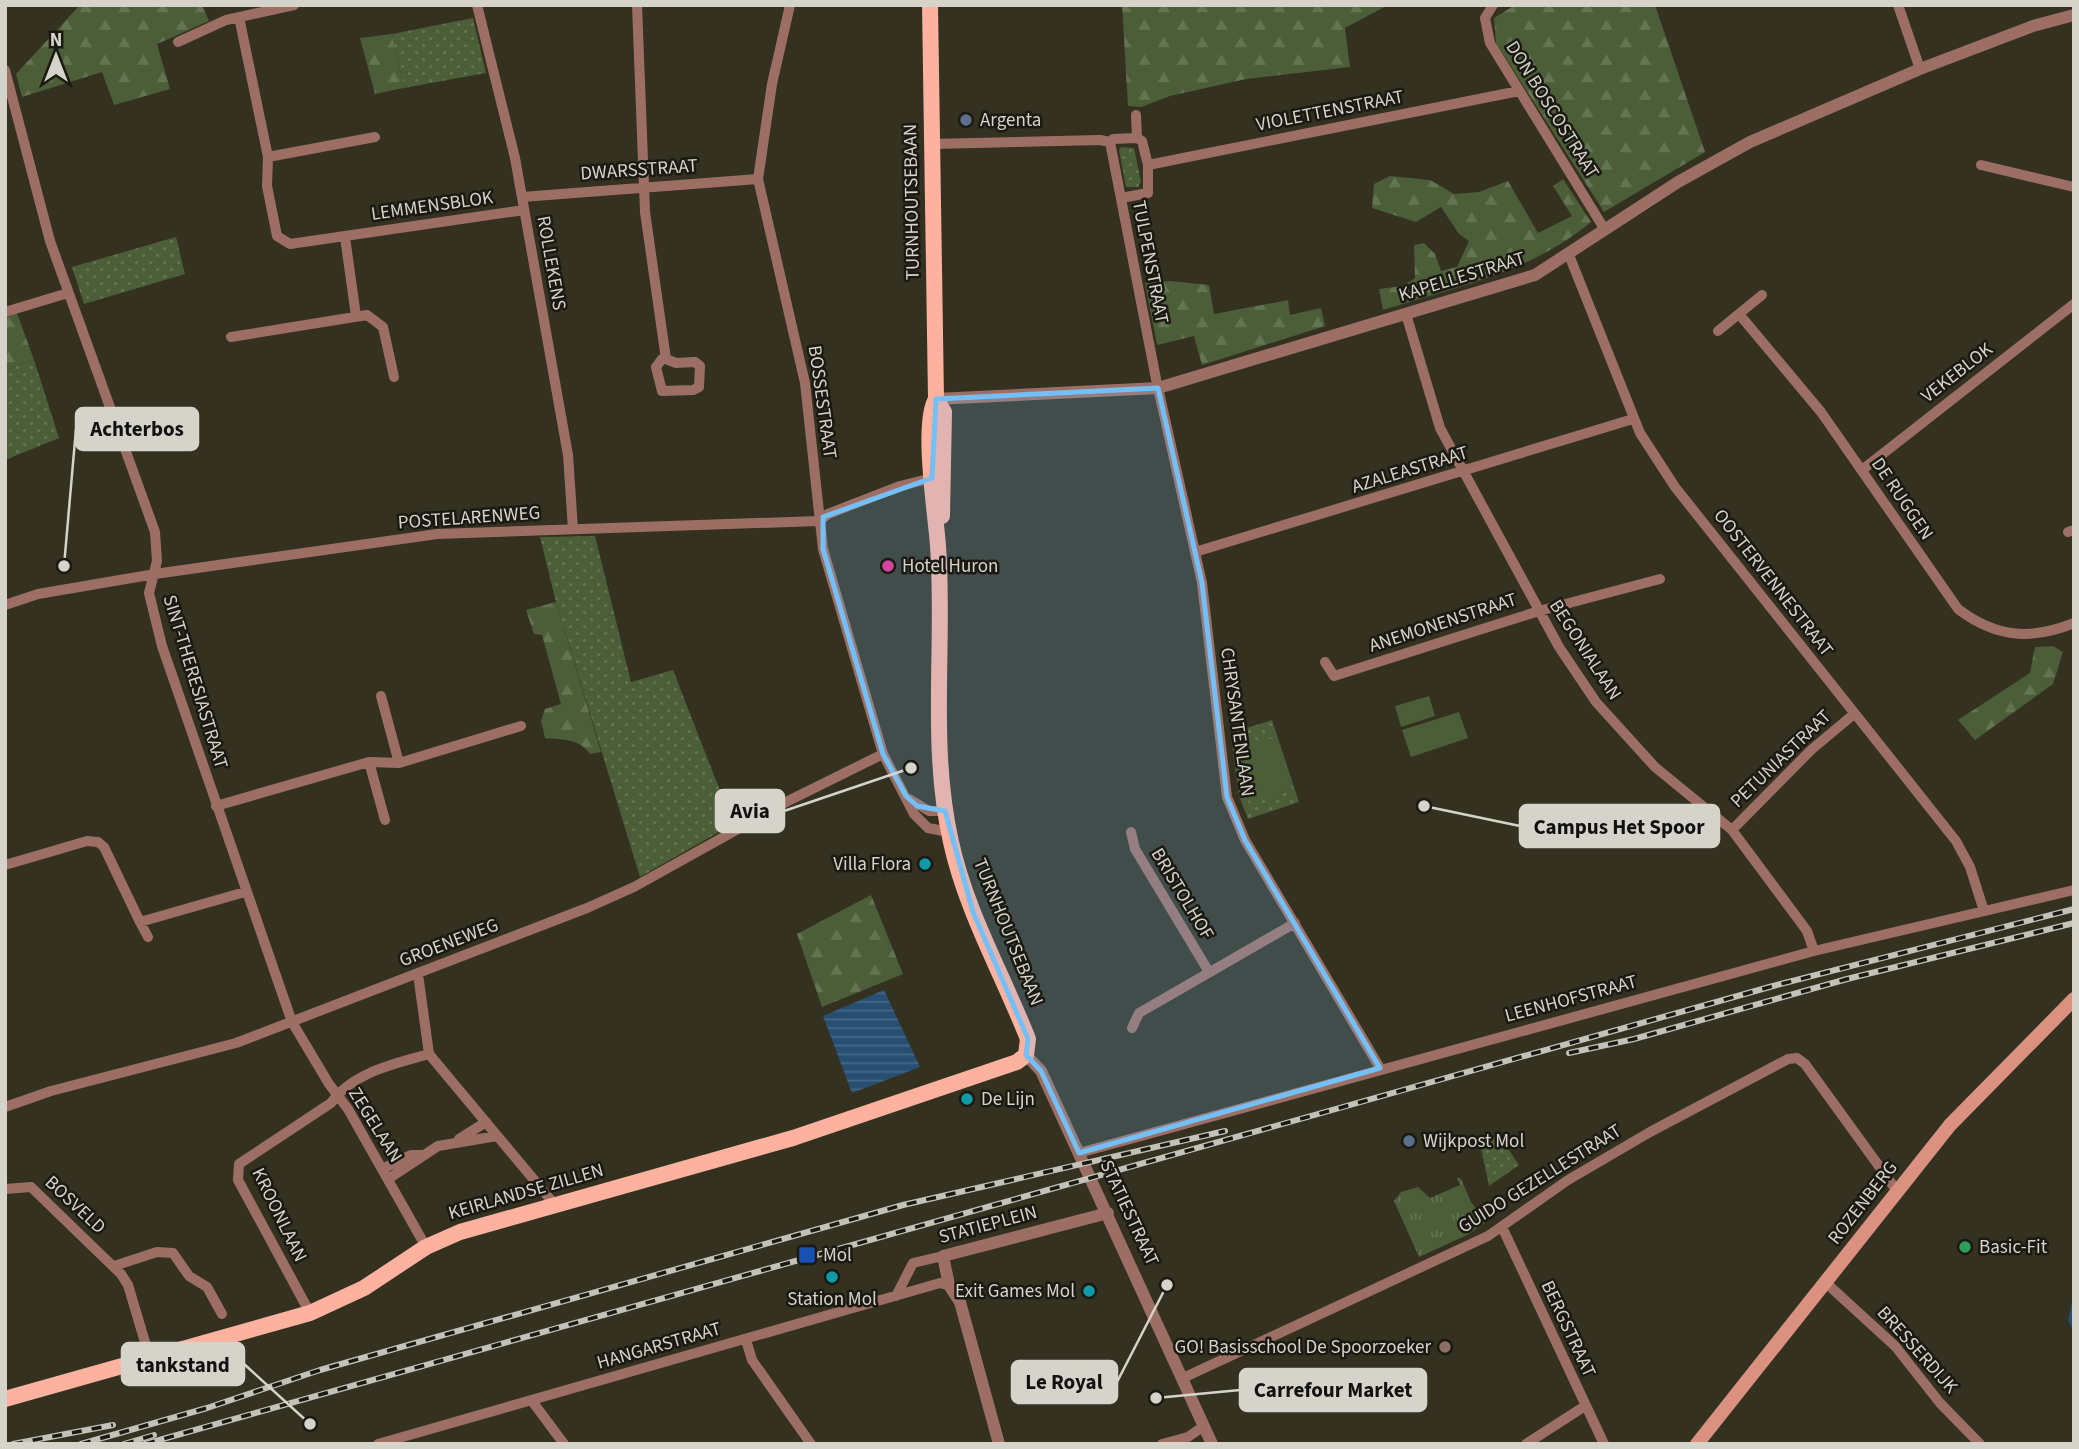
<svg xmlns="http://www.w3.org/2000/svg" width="2079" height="1449" font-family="'Source Sans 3',sans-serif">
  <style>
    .grass { fill: url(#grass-dots) }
    .forest { fill: url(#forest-firs) }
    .park { fill: url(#park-tufts) }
    .pitch { fill: #4b5e37 }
    .water { fill: url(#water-rules) }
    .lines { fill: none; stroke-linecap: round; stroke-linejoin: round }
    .stream { stroke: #264f72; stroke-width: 3.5 }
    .minor { stroke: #9d6f64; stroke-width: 10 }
    .tertiary { stroke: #9d6f64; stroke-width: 12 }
    .secondary { stroke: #da9180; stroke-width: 14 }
    .primary { stroke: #fdb2a0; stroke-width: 16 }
    .rail-casing { stroke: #c4c2b8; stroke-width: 6 }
    .rail { stroke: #1a1912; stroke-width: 3.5; stroke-dasharray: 10; stroke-linecap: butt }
    .marked { fill: #74c0f6; fill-opacity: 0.2; stroke: #74c0f6; stroke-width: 5; stroke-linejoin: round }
    .service-dot { fill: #5c6f8a; stroke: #1a1912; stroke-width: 2.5 }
    .hotel-dot { fill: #d1479c; stroke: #1a1912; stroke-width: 2.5 }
    .culture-dot { fill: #0f9aa8; stroke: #1a1912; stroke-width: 2.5 }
    .leisure-dot { fill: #2e9e5b; stroke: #1a1912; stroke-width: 2.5 }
    .transit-dot { fill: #1a4fb4; stroke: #1a1912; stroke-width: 2.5 }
    .education-dot { fill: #8d6e63; stroke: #1a1912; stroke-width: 2.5 }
    .labels { text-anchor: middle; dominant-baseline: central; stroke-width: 5; stroke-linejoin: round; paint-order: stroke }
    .street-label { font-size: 19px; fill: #d6d4ca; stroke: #1a1912 }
    .poi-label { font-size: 19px; fill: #d6d4ca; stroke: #1a1912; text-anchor: start }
    .leader { fill: none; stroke: #d6d4ca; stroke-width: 2.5 }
    .callout-dot { fill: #d6d4ca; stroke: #1a1912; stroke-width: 2.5 }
    .callout { fill: #d6d4ca; stroke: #d6d4ca; stroke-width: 2.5 }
    .callout-label { font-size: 21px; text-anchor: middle; font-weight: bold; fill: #111 }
  </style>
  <defs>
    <pattern id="grass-dots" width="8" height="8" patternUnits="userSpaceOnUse" patternTransform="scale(1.75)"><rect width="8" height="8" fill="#4b5e37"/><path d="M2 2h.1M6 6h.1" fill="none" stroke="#647453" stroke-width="1.8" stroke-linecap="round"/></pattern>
    <pattern id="forest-firs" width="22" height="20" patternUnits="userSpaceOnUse" patternTransform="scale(1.75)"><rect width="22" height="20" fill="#4b5e37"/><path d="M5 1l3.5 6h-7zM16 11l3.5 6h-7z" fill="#647453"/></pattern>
    <pattern id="park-tufts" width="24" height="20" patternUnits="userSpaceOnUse" patternTransform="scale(1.75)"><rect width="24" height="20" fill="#4b5e37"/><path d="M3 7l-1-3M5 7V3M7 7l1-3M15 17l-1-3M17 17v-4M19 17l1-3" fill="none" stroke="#647453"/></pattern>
    <pattern id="water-rules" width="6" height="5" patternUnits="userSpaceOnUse" patternTransform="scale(1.75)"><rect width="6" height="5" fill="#264f72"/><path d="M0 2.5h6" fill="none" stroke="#456785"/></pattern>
  </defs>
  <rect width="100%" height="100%" fill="#343121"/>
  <path class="grass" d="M 473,18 L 486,73 L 404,88 L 392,34 Z
    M 1121,147 L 1134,148 L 1141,182 L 1138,187 L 1126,187 L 1119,150 Z
    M 176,237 L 185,274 L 84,304 L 72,267 Z
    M 34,360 L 59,438 L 5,460 L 5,370 Z
    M 595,536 L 631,682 L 673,670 L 733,824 L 640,877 L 556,602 L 540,537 Z
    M 1272,720 L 1299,802 L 1248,819 L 1239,796 L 1232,745 L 1239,740 L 1237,731 Z
    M 1499,1135 L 1519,1165 L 1489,1186 L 1480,1144 Z"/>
  <path class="forest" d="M 80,5 L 202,5 L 209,21 L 157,44 L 170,89 L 114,105 L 102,72 L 22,97 L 16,74 Z
    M 1122,5 L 1388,5 L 1345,28 L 1350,67 L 1246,79 L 1170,96 L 1141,107 L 1128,106 Z
    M 1515,5 L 1655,5 L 1705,152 L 1604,212 L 1496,43 L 1494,18 Z
    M 392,34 L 404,88 L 375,94 L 360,38 Z
    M 1390,176 L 1430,180 L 1454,194 L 1479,192 L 1508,181 L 1538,233 L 1572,216 L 1553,186 L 1563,179 L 1591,222 C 1531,272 1456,287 1383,310 L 1379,289 L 1403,286 L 1415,278 L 1414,245 L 1424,243 L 1435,254 L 1441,271 L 1457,267 L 1469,241 L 1459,234 L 1441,207 L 1416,222 L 1372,208 L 1374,184 Z
    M 1170,281 L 1209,285 L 1214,314 L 1288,300 L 1290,315 L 1321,308 L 1325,326 L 1202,365 L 1194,336 L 1157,345 L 1145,283 Z
    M 17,313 L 34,360 L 5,370 L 5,317 Z
    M 556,602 L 601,752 L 590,754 C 579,738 563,740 545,738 L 541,721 L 545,709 L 561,704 L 542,635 L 534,634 L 526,610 Z
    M 2053,646 L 2063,652 L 2053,684 L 1975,740 L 1958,720 L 2030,673 L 2035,647 Z
    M 871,895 L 903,974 L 822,1007 L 797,934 Z"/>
  <path class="park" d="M 1457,1177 L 1461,1179 L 1471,1202 L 1486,1222 L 1469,1234 L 1419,1257 L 1394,1201 L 1401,1192 L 1418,1187 L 1430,1198 L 1460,1185 Z"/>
  <path class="pitch" d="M 1429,696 L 1435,716 L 1401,727 L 1395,706 Z
    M 1459,712 L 1468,738 L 1411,757 L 1402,730 Z
    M 1276,737 L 1292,789 L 1250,802 L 1234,750 Z"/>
  <path class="water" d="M 884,990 L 920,1067 L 852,1093 L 823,1016 Z"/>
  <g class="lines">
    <path class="stream" d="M 2074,1301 L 2070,1320 L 2074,1328"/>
    <path class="minor" d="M 477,5 L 515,158 L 568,455 L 573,529
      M 637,5 L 645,212 L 666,359 L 676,363 L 695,362 L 700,366 L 699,387 L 693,390 L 662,391 L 656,367 L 662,359 L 666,359
      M 790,5 L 772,84 L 758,179 L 805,383 L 823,549 L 883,754 L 914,814 L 928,828 L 949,832
      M 1493,5 L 1485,18 L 1490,43 L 1605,230
      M 1898,5 L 1920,69
      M 239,17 L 268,157 L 267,186 L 277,236 L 290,244 L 524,210
      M 178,42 L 226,20 L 294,5
      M 5,70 L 50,241 L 155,532 L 157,561 L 149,593 L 162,646 L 292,1022 L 329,1084 L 348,1109 L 426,1247
      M 1136,115 L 1137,138
      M 1110,142 L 1156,379 L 1202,583 L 1227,797 L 1245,840 L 1380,1068
      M 932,144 L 1100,140 L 1110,142 L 1113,139 L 1137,138
      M 268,157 L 375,137
      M 1148,165 L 1519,91
      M 1981,165 L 2074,187
      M 522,197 L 758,179
      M 1121,198 L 1148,193 L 1148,165 L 1142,141 L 1137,138
      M 345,237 L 356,316
      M 1569,255 L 1640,433 L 1675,487 L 1956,841 L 1970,867 L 1984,911
      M 5,312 L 68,293
      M 1406,314 L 1440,428 L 1559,647 L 1596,702 L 1655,767 L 1732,830 L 1807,931 L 1814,951
      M 1739,314 L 1821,412 L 1958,609 C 1995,637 2030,641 2074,623
      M 1718,331 L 1762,295
      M 231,337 L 367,315 L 383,327 L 394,377
      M 1862,470 L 2074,304
      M 2068,532 L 2074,530
      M 1195,552 L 1633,419
      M 5,605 L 38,594 L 155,574 L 437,534 L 819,521 L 828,514 L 900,486 L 932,478
      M 1325,662 L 1334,676 L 1539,611 L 1660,579
      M 381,696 L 399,763
      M 369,762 L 385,820
      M 909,799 L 929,811 L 945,811
      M 216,806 L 369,762 L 399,763 L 521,726
      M 1732,830 L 1811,750 L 1854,714
      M 1131,832 L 1135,849 L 1209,972
      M 5,865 L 87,841 L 98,842 L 104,847 L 140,922 L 245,892
      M 140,922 L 148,937
      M 418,974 L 429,1054 L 555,1205
      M 1132,1028 L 1139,1013 L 1295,923
      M 5,1107 L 51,1091 L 236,1043 L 587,908 L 634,887 L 788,801 L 883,754
      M 459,1139 L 486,1122
      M 1079,1153 L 1814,951 L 2074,890
      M 382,1169 L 411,1155 L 421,1155
      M 388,1179 L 438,1146 L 497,1136
      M 5,1189 L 31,1187 L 121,1274 L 128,1285 L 150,1359
      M 1502,1227 L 1604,1444
      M 114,1266 L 157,1252 L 173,1253 L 189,1276 L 207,1287 L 222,1314
      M 1825,1282 L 1895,1346 L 1940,1403 L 1980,1444
      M 896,1296 L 913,1263 L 943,1256
      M 310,1313 L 238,1180 L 239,1164 L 331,1103 C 353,1072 394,1064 429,1054
      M 746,1340 L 752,1360 L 811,1444
      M 1183,1378 L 1488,1236 L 1568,1180 L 1650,1132 L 1788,1059 L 1797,1058 L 1805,1064 L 1897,1191
      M 532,1401 L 564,1444
      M 378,1444 L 940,1283 L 949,1285
      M 1162,1444 L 1188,1437 L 1204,1426
      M 1526,1444 L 1585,1406"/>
    <path class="tertiary" d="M 936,399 L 1158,388 L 1535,275 L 1678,182 L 1750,142 L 1920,69 L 2033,26 L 2074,15
      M 1026,1055 L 1041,1071 L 1212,1444
      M 999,1444 L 960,1302 L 949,1285 L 943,1256 L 1108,1213"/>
    <path class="secondary" d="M 1697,1444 L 1950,1125 L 2074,999"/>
    <path class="primary" d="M 936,399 L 944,412 L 942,516
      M 5,1399 L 310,1313 L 364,1288 L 426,1247 L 460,1232 L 793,1138 L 1017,1062 L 1026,1055 L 1028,1039 C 1002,973 966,911 951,842 C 929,745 945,644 938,546 C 936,516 921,422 936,399 L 930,5"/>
    <defs>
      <path id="rail" d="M 1569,1053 L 1634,1039 L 1847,979 L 2074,923
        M 13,1444 L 113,1425
        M 81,1444 L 207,1408 L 320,1370 L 903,1205 L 1225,1131
        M 124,1444 L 154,1435
        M 145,1444 L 1773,986 L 2074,909"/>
    </defs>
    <use href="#rail" class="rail-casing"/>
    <use href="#rail" class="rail"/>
  </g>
  <path class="marked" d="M 1158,388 L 1202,583 L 1227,797 L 1245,840 L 1380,1068 L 1079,1153 L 1041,1071 L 1026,1055 L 1028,1039 L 973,912 L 945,811 L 917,806 L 906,796 L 883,754 L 823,549 L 823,517 L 932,478 L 936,399 Z"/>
  <g class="service-dot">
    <circle cx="966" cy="120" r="7"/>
    <circle cx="1409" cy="1141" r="7"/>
  </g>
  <circle class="hotel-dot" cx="888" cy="566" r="7"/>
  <g class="culture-dot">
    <circle cx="925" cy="864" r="7"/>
    <circle cx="967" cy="1099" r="7"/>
    <circle cx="832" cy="1277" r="7"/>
    <circle cx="1089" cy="1291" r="7"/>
  </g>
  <circle class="leisure-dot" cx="1965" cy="1247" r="7"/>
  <rect class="transit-dot" x="798" y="1246" width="18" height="18" rx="3.5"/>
  <circle class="education-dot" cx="1445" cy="1347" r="7"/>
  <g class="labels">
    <g class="street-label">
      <text transform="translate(1552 110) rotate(58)">DON BOSCOSTRAAT</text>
      <text transform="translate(1330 111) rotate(-11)">VIOLETTENSTRAAT</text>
      <text transform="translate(639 170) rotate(-4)">DWARSSTRAAT</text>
      <text transform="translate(912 202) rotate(-91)">TURNHOUTSEBAAN</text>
      <text transform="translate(432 206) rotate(-8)">LEMMENSBLOK</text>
      <text transform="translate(1150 262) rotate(79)">TULPENSTRAAT</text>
      <text transform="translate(551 263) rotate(80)">ROLLEKENS</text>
      <text transform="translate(1462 277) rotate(-17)">KAPELLESTRAAT</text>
      <text transform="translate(1957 373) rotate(-38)">VEKEBLOK</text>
      <text transform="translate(822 402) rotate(82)">BOSSESTRAAT</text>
      <text transform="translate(1410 470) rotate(-17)">AZALEASTRAAT</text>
      <text transform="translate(1902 499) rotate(56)">DE RUGGEN</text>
      <text transform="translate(469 518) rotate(-4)">POSTELARENWEG</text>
      <text transform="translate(1773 583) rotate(52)">OOSTERVENNESTRAAT</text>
      <text transform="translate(1443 623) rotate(-18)">ANEMONENSTRAAT</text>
      <text transform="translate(1585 650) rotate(57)">BEGONIALAAN</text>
      <text transform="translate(195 682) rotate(73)">SINT-THERESIASTRAAT</text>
      <text transform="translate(1237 722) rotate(82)">CHRYSANTENLAAN</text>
      <text transform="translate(1781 759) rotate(-44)">PETUNIASTRAAT</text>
      <text transform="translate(1182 894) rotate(59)">BRISTOLHOF</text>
      <text transform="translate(1008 932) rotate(68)">TURNHOUTSEBAAN</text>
      <text transform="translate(449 943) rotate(-21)">GROENEWEG</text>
      <text transform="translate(1571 999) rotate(-15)">LEENHOFSTRAAT</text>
      <text transform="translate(375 1125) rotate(58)">ZEGELAAN</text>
      <text transform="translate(1540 1179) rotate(-32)">GUIDO GEZELLESTRAAT</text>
      <text transform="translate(526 1192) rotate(-16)">KEIRLANDSE ZILLEN</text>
      <text transform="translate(1863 1203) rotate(-52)">ROZENBERG</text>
      <text transform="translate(75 1205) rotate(43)">BOSVELD</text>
      <text transform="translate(1129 1213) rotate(65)">STATIESTRAAT</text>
      <text transform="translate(279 1215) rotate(64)">KROONLAAN</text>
      <text transform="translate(988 1225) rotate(-15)">STATIEPLEIN</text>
      <text transform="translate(1568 1329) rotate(65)">BERGSTRAAT</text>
      <text transform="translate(659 1346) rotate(-16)">HANGARSTRAAT</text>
      <text transform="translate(1917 1350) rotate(48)">BRESSERDIJK</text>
    </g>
    <g class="poi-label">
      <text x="980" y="120">Argenta</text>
      <text x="902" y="566">Hotel Huron</text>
      <text x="911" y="864" text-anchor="end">Villa Flora</text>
      <text x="981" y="1099">De Lijn</text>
      <text x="1423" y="1141">Wijkpost Mol</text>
      <text x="1979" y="1247">Basic-Fit</text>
      <text x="823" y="1255">Mol</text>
      <text x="1075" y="1291" text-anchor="end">Exit Games Mol</text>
      <text x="832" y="1299" text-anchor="middle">Station Mol</text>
      <text x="1431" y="1347" text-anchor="end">GO! Basisschool De Spoorzoeker</text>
    </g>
  </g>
  <path class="leader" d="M64 566L76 429M911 768L784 811M1424 806L1520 826M310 1424L244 1364M1167 1285L1117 1382M1156 1398L1240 1390"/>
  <g class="callout-dot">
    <circle cx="64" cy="566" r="7"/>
    <circle cx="911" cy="768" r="7"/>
    <circle cx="1424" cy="806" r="7"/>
    <circle cx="310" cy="1424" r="7"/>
    <circle cx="1167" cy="1285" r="7"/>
    <circle cx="1156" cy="1398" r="7"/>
  </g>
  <g class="callout">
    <rect x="76" y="408" width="122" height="42" rx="7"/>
    <rect x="716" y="790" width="68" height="42" rx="7"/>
    <rect x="1520" y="805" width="199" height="42" rx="7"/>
    <rect x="122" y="1343" width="122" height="42" rx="7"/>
    <rect x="1012" y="1361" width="105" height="42" rx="7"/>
    <rect x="1240" y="1369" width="186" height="42" rx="7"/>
  </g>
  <g class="callout-label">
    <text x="137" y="436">Achterbos</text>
    <text x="750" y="818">Avia</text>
    <text x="1619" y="834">Campus Het Spoor</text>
    <text x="183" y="1372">tankstand</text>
    <text x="1064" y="1389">Le Royal</text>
    <text x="1333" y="1397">Carrefour Market</text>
  </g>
  <rect width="2079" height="1449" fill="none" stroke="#d6d4ca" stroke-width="14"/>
  <g transform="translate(56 56)" stroke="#1a1912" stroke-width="5" paint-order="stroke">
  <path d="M0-5L12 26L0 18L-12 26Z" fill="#d6d4ca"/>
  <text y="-10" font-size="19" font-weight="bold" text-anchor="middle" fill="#d6d4ca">N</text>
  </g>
</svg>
